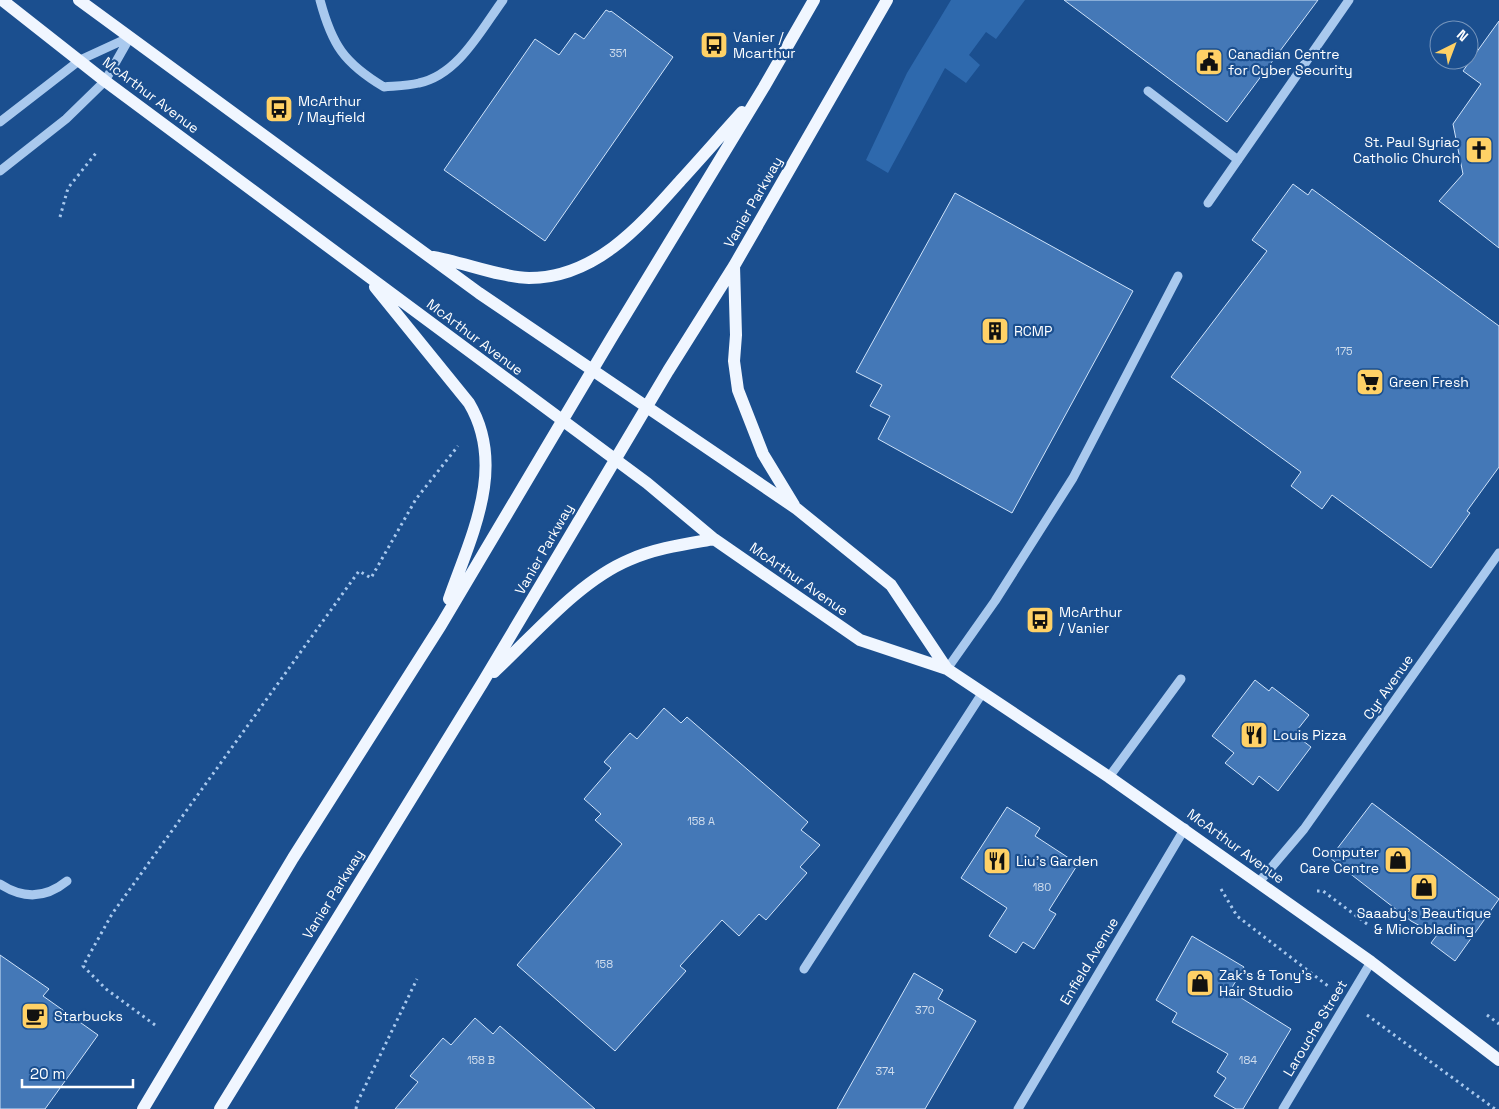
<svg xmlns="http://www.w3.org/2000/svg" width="1499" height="1109" font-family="'Space Grotesk',sans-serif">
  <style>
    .green { fill: #2e69ad }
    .building { fill: #4478b7; stroke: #cfe3fa }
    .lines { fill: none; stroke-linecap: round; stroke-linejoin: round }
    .path { stroke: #a9c9ee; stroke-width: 3; stroke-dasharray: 2.5 4; stroke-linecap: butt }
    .minor { stroke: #a9c9ee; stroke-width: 9 }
    .major { stroke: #f0f6ff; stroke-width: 12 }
    .labels { text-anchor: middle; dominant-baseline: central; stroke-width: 4.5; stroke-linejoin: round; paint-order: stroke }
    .number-label { font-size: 11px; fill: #d0dded }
    .poi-label { font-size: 14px; fill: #fff; stroke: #1b4f8f; text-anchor: start }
    .street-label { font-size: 14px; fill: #fff; stroke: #1b4f8f }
  </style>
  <rect width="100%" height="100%" fill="#1b4f8f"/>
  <path class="green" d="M 951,0 L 1025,0 L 996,39 L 986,32 L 969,55 L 980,65 L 966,83 L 945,68 L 888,173 L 866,160 L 907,73 Z"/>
  <path class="building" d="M 1064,0 L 1318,0 L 1227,122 Z
    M 606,10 L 610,12 L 611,11 L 673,57 L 545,241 L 444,170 L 535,39 L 559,55 L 575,33 L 584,39 Z
    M 1499,21 L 1499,248 L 1439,201 L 1463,174 L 1453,124 L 1481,84 L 1463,71 Z
    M 1293,184 L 1308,195 L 1312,189 L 1499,326 L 1499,467 L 1467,511 L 1470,513 L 1431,568 L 1332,495 L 1322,509 L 1291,486 L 1301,472 L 1171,377 L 1267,251 L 1252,240 Z
    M 955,193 L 1133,291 L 1012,513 L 878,439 L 890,416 L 870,406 L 882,385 L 856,372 Z
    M 1255,680 L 1269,691 L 1272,687 L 1309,715 L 1294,734 L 1311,747 L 1278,791 L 1259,776 L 1253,785 L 1225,763 L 1234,753 L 1212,736 Z
    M 664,708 L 681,723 L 687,717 L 808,822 L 801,830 L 820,845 L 800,867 L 807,873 L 766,920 L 759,914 L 739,936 L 722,920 L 680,966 L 686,971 L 615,1051 L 517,965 L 622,844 L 595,820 L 601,814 L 584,799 L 611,768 L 604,762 L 630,733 L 637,739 Z
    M 1372,803 L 1499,899 L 1455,961 L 1431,943 L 1437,935 L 1411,921 L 1330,858 Z
    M 1007,807 L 1040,828 L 1035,836 L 1078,864 L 1049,910 L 1056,914 L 1034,949 L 1023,942 L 1016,953 L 989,936 L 1007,908 L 961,878 Z
    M 1192,936 L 1244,967 L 1230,991 L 1291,1029 L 1243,1109 L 1236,1109 L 1214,1096 L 1226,1078 L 1217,1072 L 1228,1054 L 1172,1022 L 1177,1013 L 1156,1000 Z
    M 0,955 L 49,989 L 43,996 L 98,1035 L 45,1109 L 0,1109 Z
    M 914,973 L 943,990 L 938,999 L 976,1021 L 925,1109 L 837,1109 Z
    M 475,1018 L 493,1034 L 500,1026 L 595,1109 L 395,1109 L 418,1082 L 410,1076 L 443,1038 L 451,1045 Z"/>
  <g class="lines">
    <path class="path" d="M 60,217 L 68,188 L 96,153
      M 1221,889 L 1237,916 L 1328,986
      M 1317,891 L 1323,891 L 1367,924
      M 1367,1015 L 1495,1109
      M 1487,1015 L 1499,1024
      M 155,1025 L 106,989 L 83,966 L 112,914 L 359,571 L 371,578 L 416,499 L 458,446
      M 356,1109 L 357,1103 L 417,979"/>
    <path class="minor" d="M 320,0 C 332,45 344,63 384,87 C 395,86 407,86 419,83 C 458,75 481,30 503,0
      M 1148,91 L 1238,160
      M 0,122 L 80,60 L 130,37
      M 0,171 L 66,119 L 105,81 L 130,37
      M 1208,203 L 1349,0
      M 947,669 L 995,601 L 1073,478 L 1178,276
      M 1109,777 L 1181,679
      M 1259,882 L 1304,829 L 1499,553
      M 0,884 C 23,899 45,899 67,881
      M 804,969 L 983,692
      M 1018,1109 L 1185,828
      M 1283,1109 L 1371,962"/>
    <path class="major" d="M 2,0 L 105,81 L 647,483 L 714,539 L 860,640 L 947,669 L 1109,777 L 1371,962 L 1499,1060
      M 79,0 L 479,293 L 797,509 L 891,585 L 947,669
      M 433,257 C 463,262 499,277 529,278 C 596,278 641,225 681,180 C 702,157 722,134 742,112
      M 734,266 L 736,335 L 734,361 L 738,390 L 763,454 L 794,505
      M 375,287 L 469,403 C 507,467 471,536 449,599
      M 494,672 C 534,635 579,581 629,560 C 656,548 686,544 714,539
      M 143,1109 L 293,858 L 441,625 L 612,337 L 764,87 L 814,0
      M 220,1109 L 483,682 L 668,371 L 734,266 L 887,0"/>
  </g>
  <defs>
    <symbol id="bus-square" viewBox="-11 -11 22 22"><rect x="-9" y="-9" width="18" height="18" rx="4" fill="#ffd166" stroke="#1b4f8f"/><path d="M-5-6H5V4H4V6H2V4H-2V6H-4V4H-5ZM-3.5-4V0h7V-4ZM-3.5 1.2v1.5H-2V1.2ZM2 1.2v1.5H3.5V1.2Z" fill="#111"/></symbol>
    <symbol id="civic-square" viewBox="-11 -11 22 22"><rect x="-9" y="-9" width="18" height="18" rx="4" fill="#ffd166" stroke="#1b4f8f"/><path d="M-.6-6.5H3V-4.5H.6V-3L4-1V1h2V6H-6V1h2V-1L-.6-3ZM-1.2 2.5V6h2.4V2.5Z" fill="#111"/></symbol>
    <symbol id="church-square" viewBox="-11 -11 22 22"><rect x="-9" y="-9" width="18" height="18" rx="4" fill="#ffd166" stroke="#1b4f8f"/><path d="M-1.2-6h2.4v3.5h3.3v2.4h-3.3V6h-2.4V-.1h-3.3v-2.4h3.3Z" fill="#111"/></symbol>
    <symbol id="building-square" viewBox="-11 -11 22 22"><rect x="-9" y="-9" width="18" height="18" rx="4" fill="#ffd166" stroke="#1b4f8f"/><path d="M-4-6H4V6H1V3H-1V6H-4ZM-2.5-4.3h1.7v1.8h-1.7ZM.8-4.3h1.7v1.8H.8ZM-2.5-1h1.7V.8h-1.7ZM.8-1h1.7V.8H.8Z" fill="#111"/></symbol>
    <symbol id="supermarket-square" viewBox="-11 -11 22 22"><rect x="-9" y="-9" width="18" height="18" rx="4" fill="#ffd166" stroke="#1b4f8f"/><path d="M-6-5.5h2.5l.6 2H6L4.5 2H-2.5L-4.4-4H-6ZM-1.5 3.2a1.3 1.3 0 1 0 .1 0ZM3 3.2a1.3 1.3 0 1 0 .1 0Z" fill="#111"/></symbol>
    <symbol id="restaurant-square" viewBox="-11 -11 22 22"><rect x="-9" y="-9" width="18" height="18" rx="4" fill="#ffd166" stroke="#1b4f8f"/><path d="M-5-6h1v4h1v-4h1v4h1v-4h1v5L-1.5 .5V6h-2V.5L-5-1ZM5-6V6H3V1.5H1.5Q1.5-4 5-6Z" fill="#111"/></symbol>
    <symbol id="shop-square" viewBox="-11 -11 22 22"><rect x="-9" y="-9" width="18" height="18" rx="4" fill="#ffd166" stroke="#1b4f8f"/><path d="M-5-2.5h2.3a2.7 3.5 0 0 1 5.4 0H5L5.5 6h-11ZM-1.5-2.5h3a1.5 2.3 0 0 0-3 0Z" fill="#111"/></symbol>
    <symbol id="cafe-square" viewBox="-11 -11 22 22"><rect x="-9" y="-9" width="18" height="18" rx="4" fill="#ffd166" stroke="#1b4f8f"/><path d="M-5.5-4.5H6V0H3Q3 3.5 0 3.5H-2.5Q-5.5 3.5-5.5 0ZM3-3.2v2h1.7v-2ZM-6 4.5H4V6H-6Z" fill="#111"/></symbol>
  </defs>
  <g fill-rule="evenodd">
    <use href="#bus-square" x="698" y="29" width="32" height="32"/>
    <use href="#civic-square" x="1193" y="46" width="32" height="32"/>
    <use href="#bus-square" x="263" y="93" width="32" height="32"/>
    <use href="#church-square" x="1463" y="134" width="32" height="32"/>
    <use href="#building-square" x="979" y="315" width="32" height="32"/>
    <use href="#supermarket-square" x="1354" y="366" width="32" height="32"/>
    <use href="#bus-square" x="1024" y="604" width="32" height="32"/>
    <use href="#restaurant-square" x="1238" y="719" width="32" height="32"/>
    <use href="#shop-square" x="1382" y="844" width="32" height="32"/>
    <use href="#restaurant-square" x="981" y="845" width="32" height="32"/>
    <use href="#shop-square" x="1408" y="871" width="32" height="32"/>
    <use href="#shop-square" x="1184" y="967" width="32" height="32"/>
    <use href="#cafe-square" x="19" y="1000" width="32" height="32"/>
  </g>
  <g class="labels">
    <g class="number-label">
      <text x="618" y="53">351</text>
      <text x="1344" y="351">175</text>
      <text x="701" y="821">158 A</text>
      <text x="1042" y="887">180</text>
      <text x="604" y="964">158</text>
      <text x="925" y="1010">370</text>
      <text x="481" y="1060">158 B</text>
      <text x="1248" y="1060">184</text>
      <text x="885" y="1071">374</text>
    </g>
    <g class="poi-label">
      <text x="733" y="37">Vanier /<tspan x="733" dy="16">Mcarthur</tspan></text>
      <text x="1228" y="54">Canadian Centre<tspan x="1228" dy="16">for Cyber Security</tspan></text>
      <text x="298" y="101">McArthur<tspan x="298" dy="16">/ Mayfield</tspan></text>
      <text x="1460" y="142" text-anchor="end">St. Paul Syriac<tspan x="1460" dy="16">Catholic Church</tspan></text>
      <text x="1014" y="331">RCMP</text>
      <text x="1389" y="382">Green Fresh</text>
      <text x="1059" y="612">McArthur<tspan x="1059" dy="16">/ Vanier</tspan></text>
      <text x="1273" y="735">Louis Pizza</text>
      <text x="1379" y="852" text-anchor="end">Computer<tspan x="1379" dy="16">Care Centre</tspan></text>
      <text x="1016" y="861">Liu's Garden</text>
      <text x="1424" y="913" text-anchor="middle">Saaaby's Beautique<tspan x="1424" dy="16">&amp; Microblading</tspan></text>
      <text x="1219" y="975">Zak's &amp; Tony's<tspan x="1219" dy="16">Hair Studio</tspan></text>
      <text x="54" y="1016">Starbucks</text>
    </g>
    <g class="street-label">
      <text transform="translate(151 95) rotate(37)">McArthur Avenue</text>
      <text transform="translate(753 202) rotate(-60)">Vanier Parkway</text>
      <text transform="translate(475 337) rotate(37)">McArthur Avenue</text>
      <text transform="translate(544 549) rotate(-60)">Vanier Parkway</text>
      <text transform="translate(799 579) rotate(35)">McArthur Avenue</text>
      <text transform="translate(1388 687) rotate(-55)">Cyr Avenue</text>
      <text transform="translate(1236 846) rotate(36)">McArthur Avenue</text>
      <text transform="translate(333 894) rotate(-58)">Vanier Parkway</text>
      <text transform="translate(1089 961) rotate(-59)">Enfield Avenue</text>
      <text transform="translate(1315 1028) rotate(-59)">Larouche Street</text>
    </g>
  </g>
  <g transform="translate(1454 45) rotate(42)"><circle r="24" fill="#1b4f8f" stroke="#7695bc"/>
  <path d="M0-4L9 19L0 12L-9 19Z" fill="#ffd166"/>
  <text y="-8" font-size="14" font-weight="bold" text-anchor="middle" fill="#ffffff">N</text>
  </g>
  <path d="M22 1079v8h111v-8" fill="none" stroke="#ffffff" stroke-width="2.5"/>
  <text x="30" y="1079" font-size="15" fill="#ffffff" stroke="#1b4f8f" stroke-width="4" paint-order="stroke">20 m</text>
</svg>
